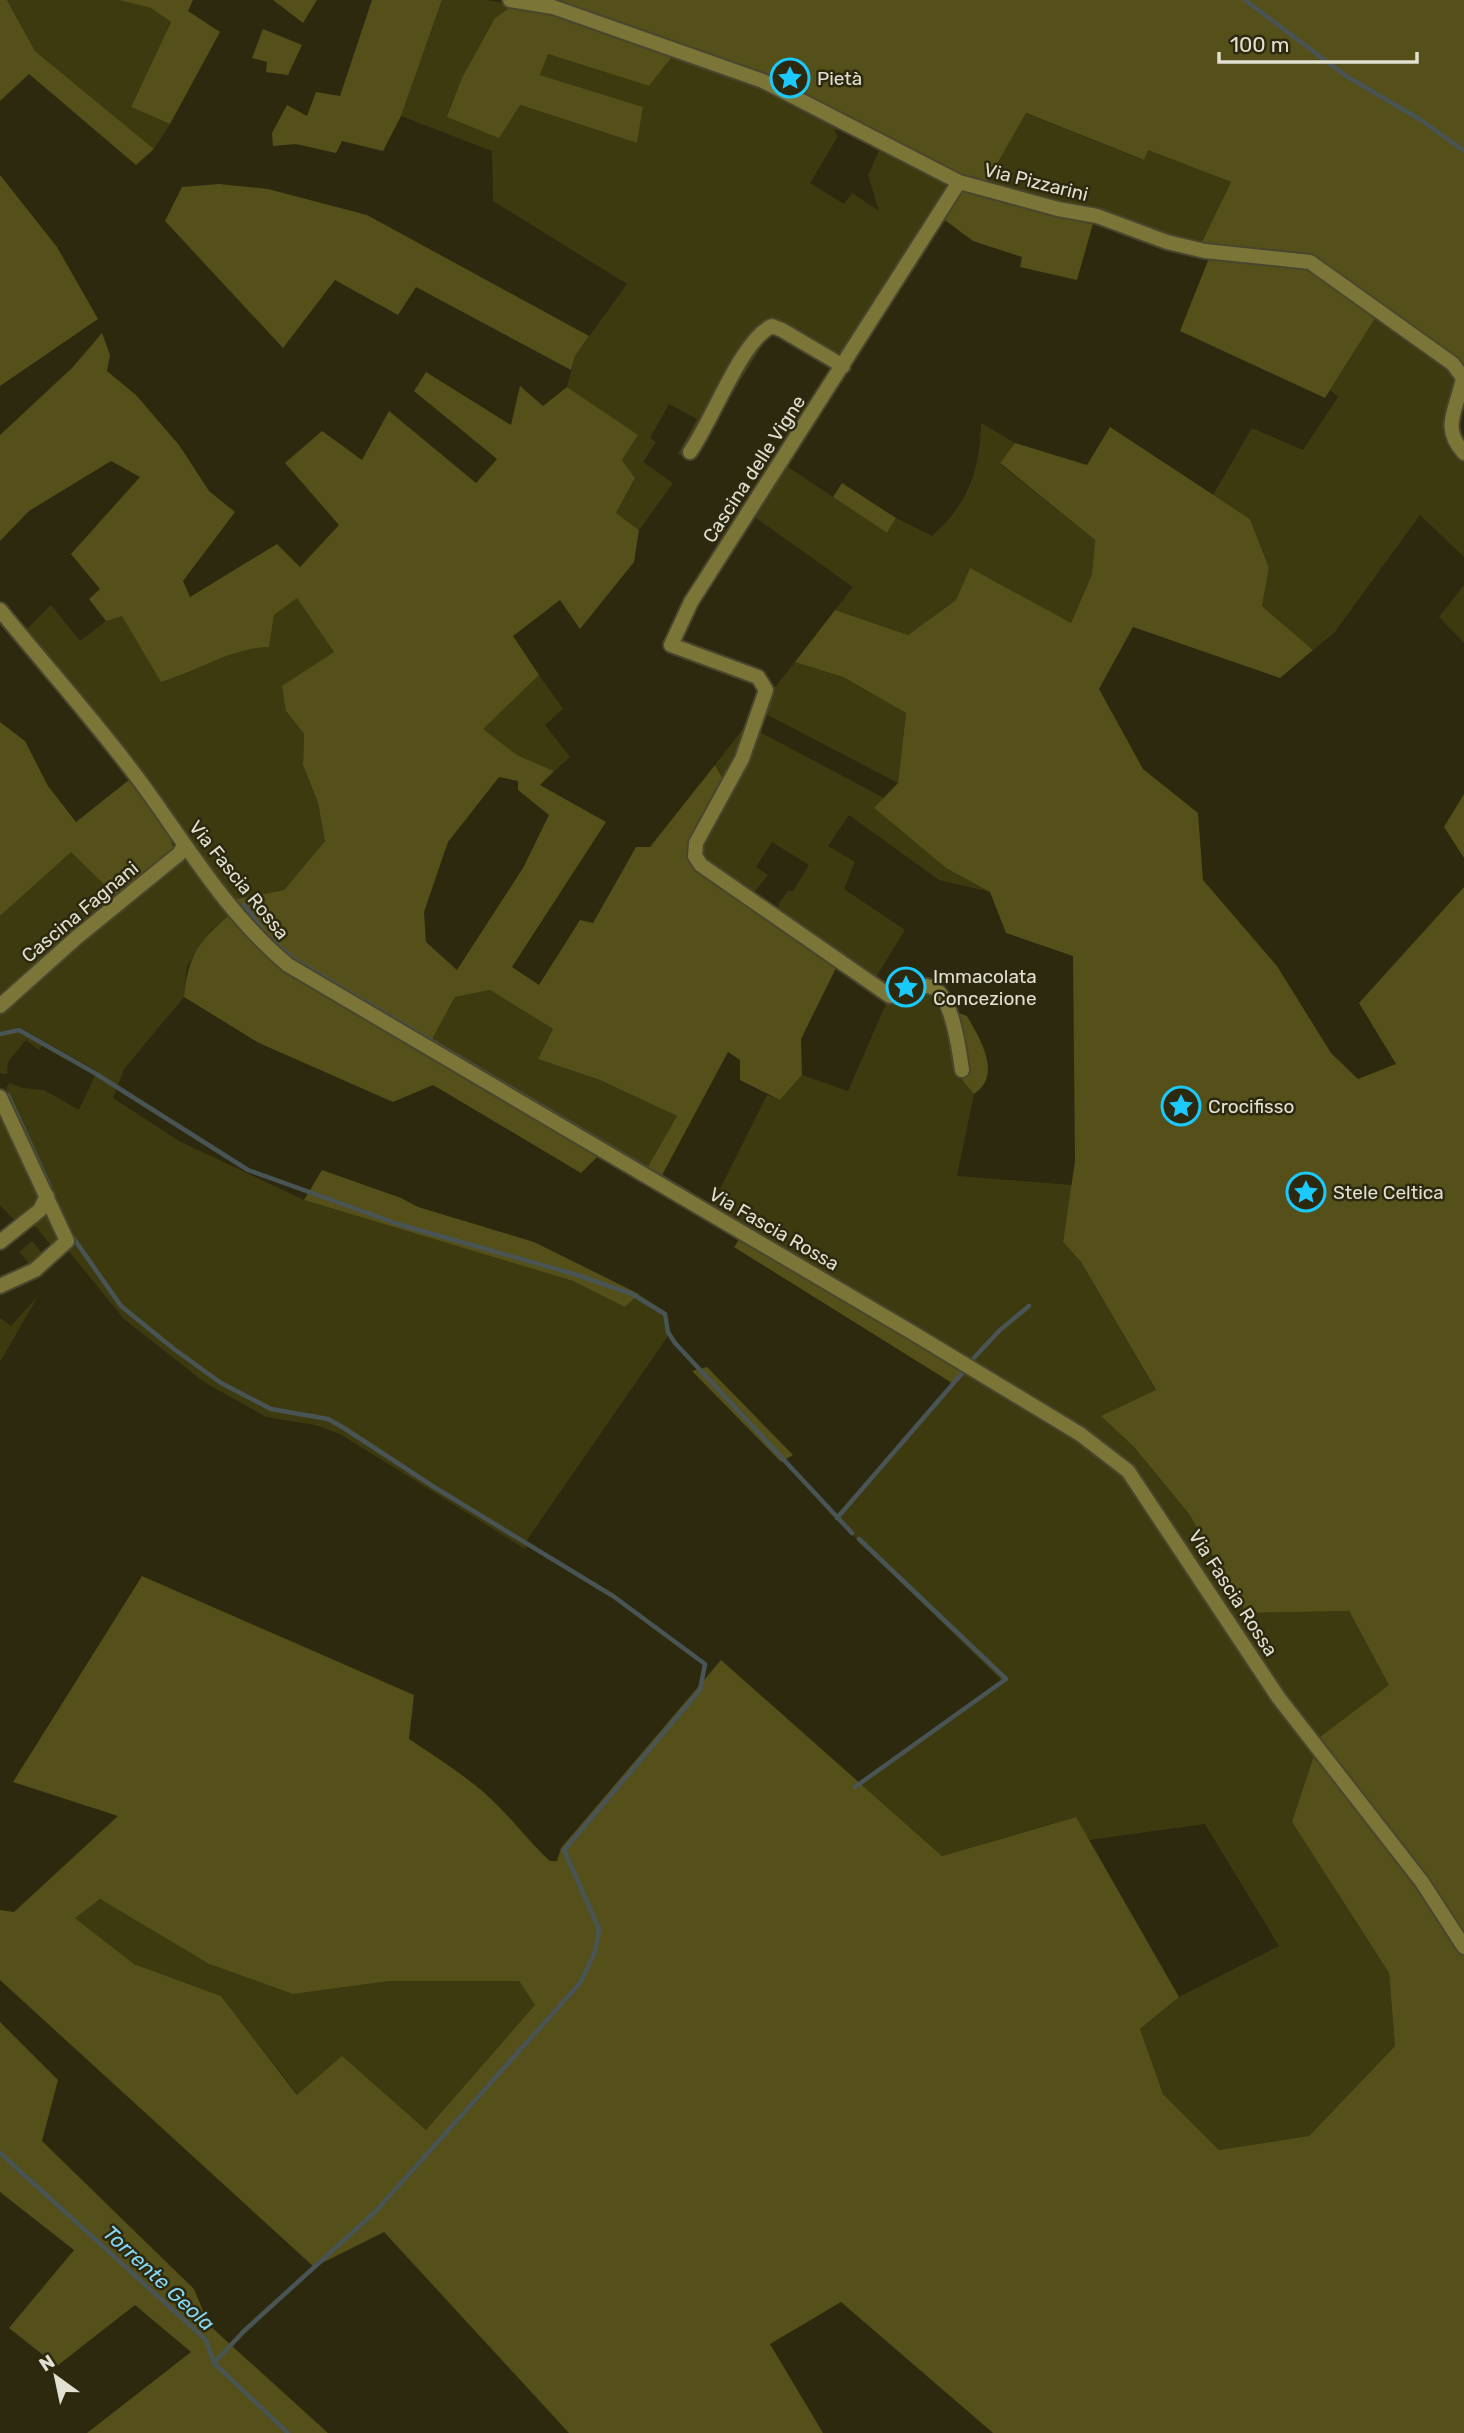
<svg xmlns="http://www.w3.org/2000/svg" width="1464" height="2433" font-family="Rubik,sans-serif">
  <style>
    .green { fill: #3e3a10 }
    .forest { fill: #554f19; fill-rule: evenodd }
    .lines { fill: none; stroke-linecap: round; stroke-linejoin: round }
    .stream { stroke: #495454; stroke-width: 4.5 }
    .street-casing { stroke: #49462e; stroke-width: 18 }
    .street { stroke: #7c7538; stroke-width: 14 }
    .labels { text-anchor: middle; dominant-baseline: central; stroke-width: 5; stroke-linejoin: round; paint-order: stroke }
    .poi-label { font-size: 19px; fill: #e1e0d1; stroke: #2c290f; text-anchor: start }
    .street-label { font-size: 19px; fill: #e1e0d1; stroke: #2c290f }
    .water-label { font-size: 21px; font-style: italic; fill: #84d6f7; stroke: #2c290f }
  </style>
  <rect width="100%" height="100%" fill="#2c290f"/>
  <path class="green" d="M 7,0 L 118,0 L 151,8 L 171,22 L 131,107 L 170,124 L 154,149 L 35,51 Z
    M 442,0 L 487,0 L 514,5 L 519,105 L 637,143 L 643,107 L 540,75 L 548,54 L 649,86 L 675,53 L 759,87 L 837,126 L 835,132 L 838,136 L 810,183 L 844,204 L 852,193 L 879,211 L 868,175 L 879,151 L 951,186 L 842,360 L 771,332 L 690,460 L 678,454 L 697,419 L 669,404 L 650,438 L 656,442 L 643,462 L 673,483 L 639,530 L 616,513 L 635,478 L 622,460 L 637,435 L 567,387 L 575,356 L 627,284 L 493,201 L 492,151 L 401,116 Z
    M 1025,113 L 1143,160 L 1148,150 L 1231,182 L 1200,246 L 1170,240 L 1129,219 L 986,183 Z
    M 1379,312 L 1451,368 L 1458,379 L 1451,411 L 1464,459 L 1464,557 L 1420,515 L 1334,633 L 1313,650 L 1262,606 L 1269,568 L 1250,519 L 1213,495 L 1252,428 L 1303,450 L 1338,397 L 1330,390 Z
    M 981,423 L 1015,443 L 1000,464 L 1095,540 L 1092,574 L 1071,623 L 956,600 L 908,635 L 835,610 L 853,587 L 752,515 L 785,465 L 887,533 L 896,518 L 932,536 C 968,504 980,471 981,423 Z
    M 1464,585 L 1464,643 L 1439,617 Z
    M 297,597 L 334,652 L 286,711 L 304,734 L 303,765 L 318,803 L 325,841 L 284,890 L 231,900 L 23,633 L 51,605 L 80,641 L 106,621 L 122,615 L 162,682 C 198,671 231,648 269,647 L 274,615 Z
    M 795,662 L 843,677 L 906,713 L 898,783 L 762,712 L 769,695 Z
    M 539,675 L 563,709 L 545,725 L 570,757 L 554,771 L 517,755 L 482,729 Z
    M 753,716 L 726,785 L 715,765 Z
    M 754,729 L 884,798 L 875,809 L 946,868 L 990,892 L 939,880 L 849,815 L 828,846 L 855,862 L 844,889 L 905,930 L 874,980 L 778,913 L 779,903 L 788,891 L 793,891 L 809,865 L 772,842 L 756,867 L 768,875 L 752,895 C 731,881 697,869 702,840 Z
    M 71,851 L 118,898 L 0,1003 L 0,916 Z
    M 188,856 L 232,913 L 211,930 L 187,966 L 184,997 L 124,1069 L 113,1098 L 179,1141 L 304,1200 L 573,1281 L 625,1307 L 639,1294 L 661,1309 L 668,1336 L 527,1540 L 525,1549 L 340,1434 L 315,1425 L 266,1417 L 204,1382 L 124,1319 L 67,1249 L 74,1245 L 6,1088 L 10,1083 L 23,1088 L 44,1090 L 79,1110 L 97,1071 L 19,1027 L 0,1032 L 0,1015 L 113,912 Z
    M 490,990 L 553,1029 L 538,1059 L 600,1080 L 677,1116 L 647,1168 L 430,1043 L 455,997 Z
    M 936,990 L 945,1014 L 955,1057 L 966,1063 L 962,1080 L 974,1094 L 957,1176 L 1072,1185 L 1063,1242 L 1081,1262 L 1156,1391 L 1102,1416 L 1134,1447 L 1189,1514 L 1246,1613 L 1349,1611 L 1390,1686 L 1320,1737 L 1292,1822 L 1389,1973 L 1395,2046 L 1309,2136 L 1219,2150 L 1163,2094 L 1140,2029 L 1179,1997 L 1279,1946 L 1205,1824 L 1089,1840 L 1075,1817 L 942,1856 L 861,1784 L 1003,1682 L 835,1518 L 963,1371 L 710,1209 L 767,1095 L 780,1100 L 802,1075 L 848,1091 L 889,997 Z
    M 20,1031 L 43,1045 L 39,1050 L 26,1040 L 8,1062 L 7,1074 L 0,1073 L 0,1036 Z
    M 0,1109 L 42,1199 L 17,1223 L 0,1205 Z
    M 49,1211 L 63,1232 L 54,1249 L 31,1221 Z
    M 32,1241 L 45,1256 L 32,1267 L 19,1252 Z
    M 38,1296 L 0,1362 L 0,1318 L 11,1326 Z
    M 100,1899 L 209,1964 L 293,1994 L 390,1981 L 519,1981 L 536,2005 L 426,2130 L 342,2057 L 298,2095 L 221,1996 L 134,1964 L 74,1917 Z"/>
  <path class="forest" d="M 0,0 L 7,0 L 35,51 L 154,149 L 136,165 L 29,74 L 0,101 Z
    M 118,0 L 193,0 L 188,11 L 220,32 L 170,124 L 131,107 L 171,22 L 151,8 Z
    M 273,0 L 317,0 L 303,23 Z
    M 372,0 L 442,0 L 401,116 L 383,151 L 342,141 L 336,153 L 296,144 L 273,146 L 272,133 L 287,105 L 307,116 L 316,92 L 340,96 Z
    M 526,0 L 1464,0 L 1464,373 L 1310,261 L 1200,246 L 1231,182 L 1148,150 L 1144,160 L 1026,113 L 986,183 L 960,179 L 766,80 Z
    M 514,5 L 540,7 L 675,53 L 649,86 L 548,54 L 540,75 L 643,107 L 637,143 L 520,105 L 499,138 L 447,117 L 462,78 L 495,18 Z
    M 263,29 L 302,45 L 288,75 L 266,72 L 267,62 L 252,58 Z
    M 0,175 L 57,247 L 98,319 L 0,386 Z
    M 219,184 L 268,189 L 367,215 L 589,336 L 575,356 L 571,370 L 416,287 L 398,315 L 335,280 L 283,348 L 165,221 L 182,187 Z
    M 961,189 L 1004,201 L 1094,220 L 1077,280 L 1020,267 L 1022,257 L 973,241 L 942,218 Z
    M 1211,253 L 1310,264 L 1379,312 L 1325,398 L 1180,331 Z
    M 102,333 L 110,355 L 107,371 L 136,395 L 179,445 L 209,491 L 235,512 L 183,581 L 190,597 L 277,544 L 300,567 L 339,525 L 285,463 L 322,431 L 362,460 L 389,411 L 476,483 L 497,459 L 414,391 L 426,372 L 511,425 L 520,386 L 543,406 L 567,387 L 638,435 L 622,460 L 635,478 L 616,513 L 639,530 L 634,562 L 580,629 L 560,600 L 513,636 L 539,675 L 483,729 L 517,755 L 554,771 L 540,785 L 606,822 L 512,967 L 539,985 L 580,920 L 593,923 L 636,847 L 650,847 L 715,765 L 726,785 L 691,859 L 838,964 L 801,1039 L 802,1075 L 780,1100 L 740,1080 L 740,1060 L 728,1052 L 661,1177 L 647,1168 L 677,1116 L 600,1080 L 538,1059 L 553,1029 L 490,990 L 455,997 L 430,1043 L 291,962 L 231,900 L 284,890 L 325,841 L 318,803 L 303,765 L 304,734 L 286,711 L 282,686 L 334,652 L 297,598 L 274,615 L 269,647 C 231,648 198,671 161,682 L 122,616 L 106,621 L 89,599 L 100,589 L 71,554 L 140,477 L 111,461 L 29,511 L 0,541 L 0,435 L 72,368 ZM 499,777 L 518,781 L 518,790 L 549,815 L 523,868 L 457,970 L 426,942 L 424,912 L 448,842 Z
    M 1110,427 L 1250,519 L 1269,568 L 1262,606 L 1313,650 L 1280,678 L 1133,627 L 1099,689 L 1143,769 L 1198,813 L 1203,880 L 1277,966 L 1331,1053 L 1358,1079 L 1396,1064 L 1359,1003 L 1464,887 L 1464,2433 L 993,2433 L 841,2302 L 770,2344 L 823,2433 L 569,2433 L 384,2232 L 314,2267 L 0,1980 L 0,1910 L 14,1912 L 118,1816 L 13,1782 L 142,1576 L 414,1695 L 409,1739 C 440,1760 475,1781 501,1809 C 518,1826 532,1845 550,1861 L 557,1861 L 561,1848 L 721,1660 L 942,1856 L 1076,1817 L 1179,1997 L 1140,2029 L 1163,2094 L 1219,2150 L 1309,2136 L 1395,2046 L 1389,1973 L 1292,1822 L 1320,1737 L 1389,1685 L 1349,1611 L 1246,1613 L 1189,1514 L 1134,1447 L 1101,1416 L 1156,1390 L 1081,1262 L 1063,1242 L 1075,1161 L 1073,956 L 1006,933 L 990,892 L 946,868 L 874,808 L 898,783 L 906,713 L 843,677 L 795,662 L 835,610 L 908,635 L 956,600 L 970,568 L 1071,623 L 1092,574 L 1095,540 L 1000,463 L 1015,443 L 1087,465 ZM 100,1899 L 209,1964 L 293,1994 L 390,1981 L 519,1981 L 535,2005 L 426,2130 L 342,2056 L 297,2095 L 221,1996 L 134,1964 L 75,1918 Z
    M 842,483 L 896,518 L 887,533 L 833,497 Z
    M 0,722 L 25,741 L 48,786 L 76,822 L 129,780 L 169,834 L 174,849 L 118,898 L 71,852 L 0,916 Z
    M 1464,794 L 1464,858 L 1444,827 Z
    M 232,913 L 256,943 L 601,1153 L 581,1173 L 433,1085 L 393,1102 L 259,1043 L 184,997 C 188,955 200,939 232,913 Z
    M 950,1010 L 967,1016 C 980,1039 1003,1075 974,1094 L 962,1080 L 966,1064 L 955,1057 L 945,1014 Z
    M 322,1170 L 401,1198 L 418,1207 L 534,1242 L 639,1294 L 625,1307 L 573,1281 L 304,1200 Z
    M 741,1237 L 934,1355 L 963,1371 L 952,1383 L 734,1247 Z
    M 707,1367 L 793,1455 L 781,1462 L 692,1371 Z
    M 0,2022 L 58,2080 L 42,2141 L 194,2289 L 209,2325 L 328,2433 L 87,2433 L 191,2352 L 135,2305 L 57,2366 L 9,2328 L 74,2250 L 0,2192 Z"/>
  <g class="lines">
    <path class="stream" d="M 1245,0 L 1346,76 L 1421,120 L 1464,151
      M 244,905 L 266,935 L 295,960 L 687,1192
      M 0,1034 L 19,1030 L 93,1072 L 248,1170 L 398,1224 L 574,1274 L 632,1294 L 665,1314 L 668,1332 L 675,1343 L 852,1533
      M 8,1095 L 50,1187
      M 72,1236 L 121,1306 L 174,1349 L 221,1383 L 271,1409 L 328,1419 L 344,1428 L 434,1487 L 613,1596 L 705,1664 L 700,1690 L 564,1850 L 599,1929 L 595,1952 L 580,1983 L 376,2211 L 244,2331 L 214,2363
      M 968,1359 L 971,1361 L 1000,1330 L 1029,1306
      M 837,1518 L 964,1371
      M 855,1787 L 1006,1679 L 859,1539
      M 0,2153 L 206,2340 L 214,2363 L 288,2433"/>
    <defs>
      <path id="street" d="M 510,0 L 553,7 L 763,81 L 959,182 L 1058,209 L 1097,216 L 1167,242 L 1205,251 L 1310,262 L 1453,364 L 1463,378 C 1457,410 1440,427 1464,453
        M 959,182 L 691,602 L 671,645 L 758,677 L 766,690 L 742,759 L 696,843 L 695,856 L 701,865 L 890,996 C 903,997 914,985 927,986 C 952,988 959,1050 962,1070
        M 690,452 C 713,420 741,340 772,326 L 782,330 L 843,366
        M 0,610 C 48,669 100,726 145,788 C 189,849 229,916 288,965 L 913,1333 L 1080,1434 L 1128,1471 L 1278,1697 L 1422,1882 L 1464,1947
        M 0,1006 L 76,938 L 179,854 L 184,846
        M 0,1097 L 67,1241 L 35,1270 L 0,1286
        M 0,1242 L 40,1210 L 47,1196"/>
    </defs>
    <use href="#street" class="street-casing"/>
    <use href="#street" class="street"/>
  </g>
  <defs>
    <symbol id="sight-ring" viewBox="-11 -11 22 22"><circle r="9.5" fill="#2c290f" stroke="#1cc9fc" stroke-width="1.5"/><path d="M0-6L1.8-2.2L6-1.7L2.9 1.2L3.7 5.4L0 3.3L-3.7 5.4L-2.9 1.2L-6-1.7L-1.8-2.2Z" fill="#1cc9fc"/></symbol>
  </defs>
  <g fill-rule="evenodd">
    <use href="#sight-ring" x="768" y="56" width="44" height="44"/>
    <use href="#sight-ring" x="884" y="965" width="44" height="44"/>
    <use href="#sight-ring" x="1159" y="1084" width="44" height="44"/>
    <use href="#sight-ring" x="1284" y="1170" width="44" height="44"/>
  </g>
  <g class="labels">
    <g class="poi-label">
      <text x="817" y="78">Pietà</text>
      <text x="933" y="976">Immacolata<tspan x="933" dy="22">Concezione</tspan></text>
      <text x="1208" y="1106">Crocifisso</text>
      <text x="1333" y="1192">Stele Celtica</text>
    </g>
    <g class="street-label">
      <text transform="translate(1036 182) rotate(14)">Via Pizzarini</text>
      <text transform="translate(754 469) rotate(-57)">Cascina delle Vigne</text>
      <text transform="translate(239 880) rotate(51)">Via Fascia Rossa</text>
      <text transform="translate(80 912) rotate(-40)">Cascina Fagnani</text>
      <text transform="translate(774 1229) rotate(30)">Via Fascia Rossa</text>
      <text transform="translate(1233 1593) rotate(57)">Via Fascia Rossa</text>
    </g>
    <g class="water-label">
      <text transform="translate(159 2278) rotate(43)">Torrente Geola</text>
    </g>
  </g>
  <g transform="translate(56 2377) rotate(327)" stroke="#2c290f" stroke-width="5" paint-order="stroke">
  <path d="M0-5L12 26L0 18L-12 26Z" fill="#e1e0d1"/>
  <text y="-10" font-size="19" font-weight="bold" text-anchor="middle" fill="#e1e0d1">N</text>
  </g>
  <path d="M1219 52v10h198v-10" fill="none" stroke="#e1e0d1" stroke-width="3.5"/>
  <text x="1230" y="52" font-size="21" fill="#e1e0d1" stroke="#2c290f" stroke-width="5" paint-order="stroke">100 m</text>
</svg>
